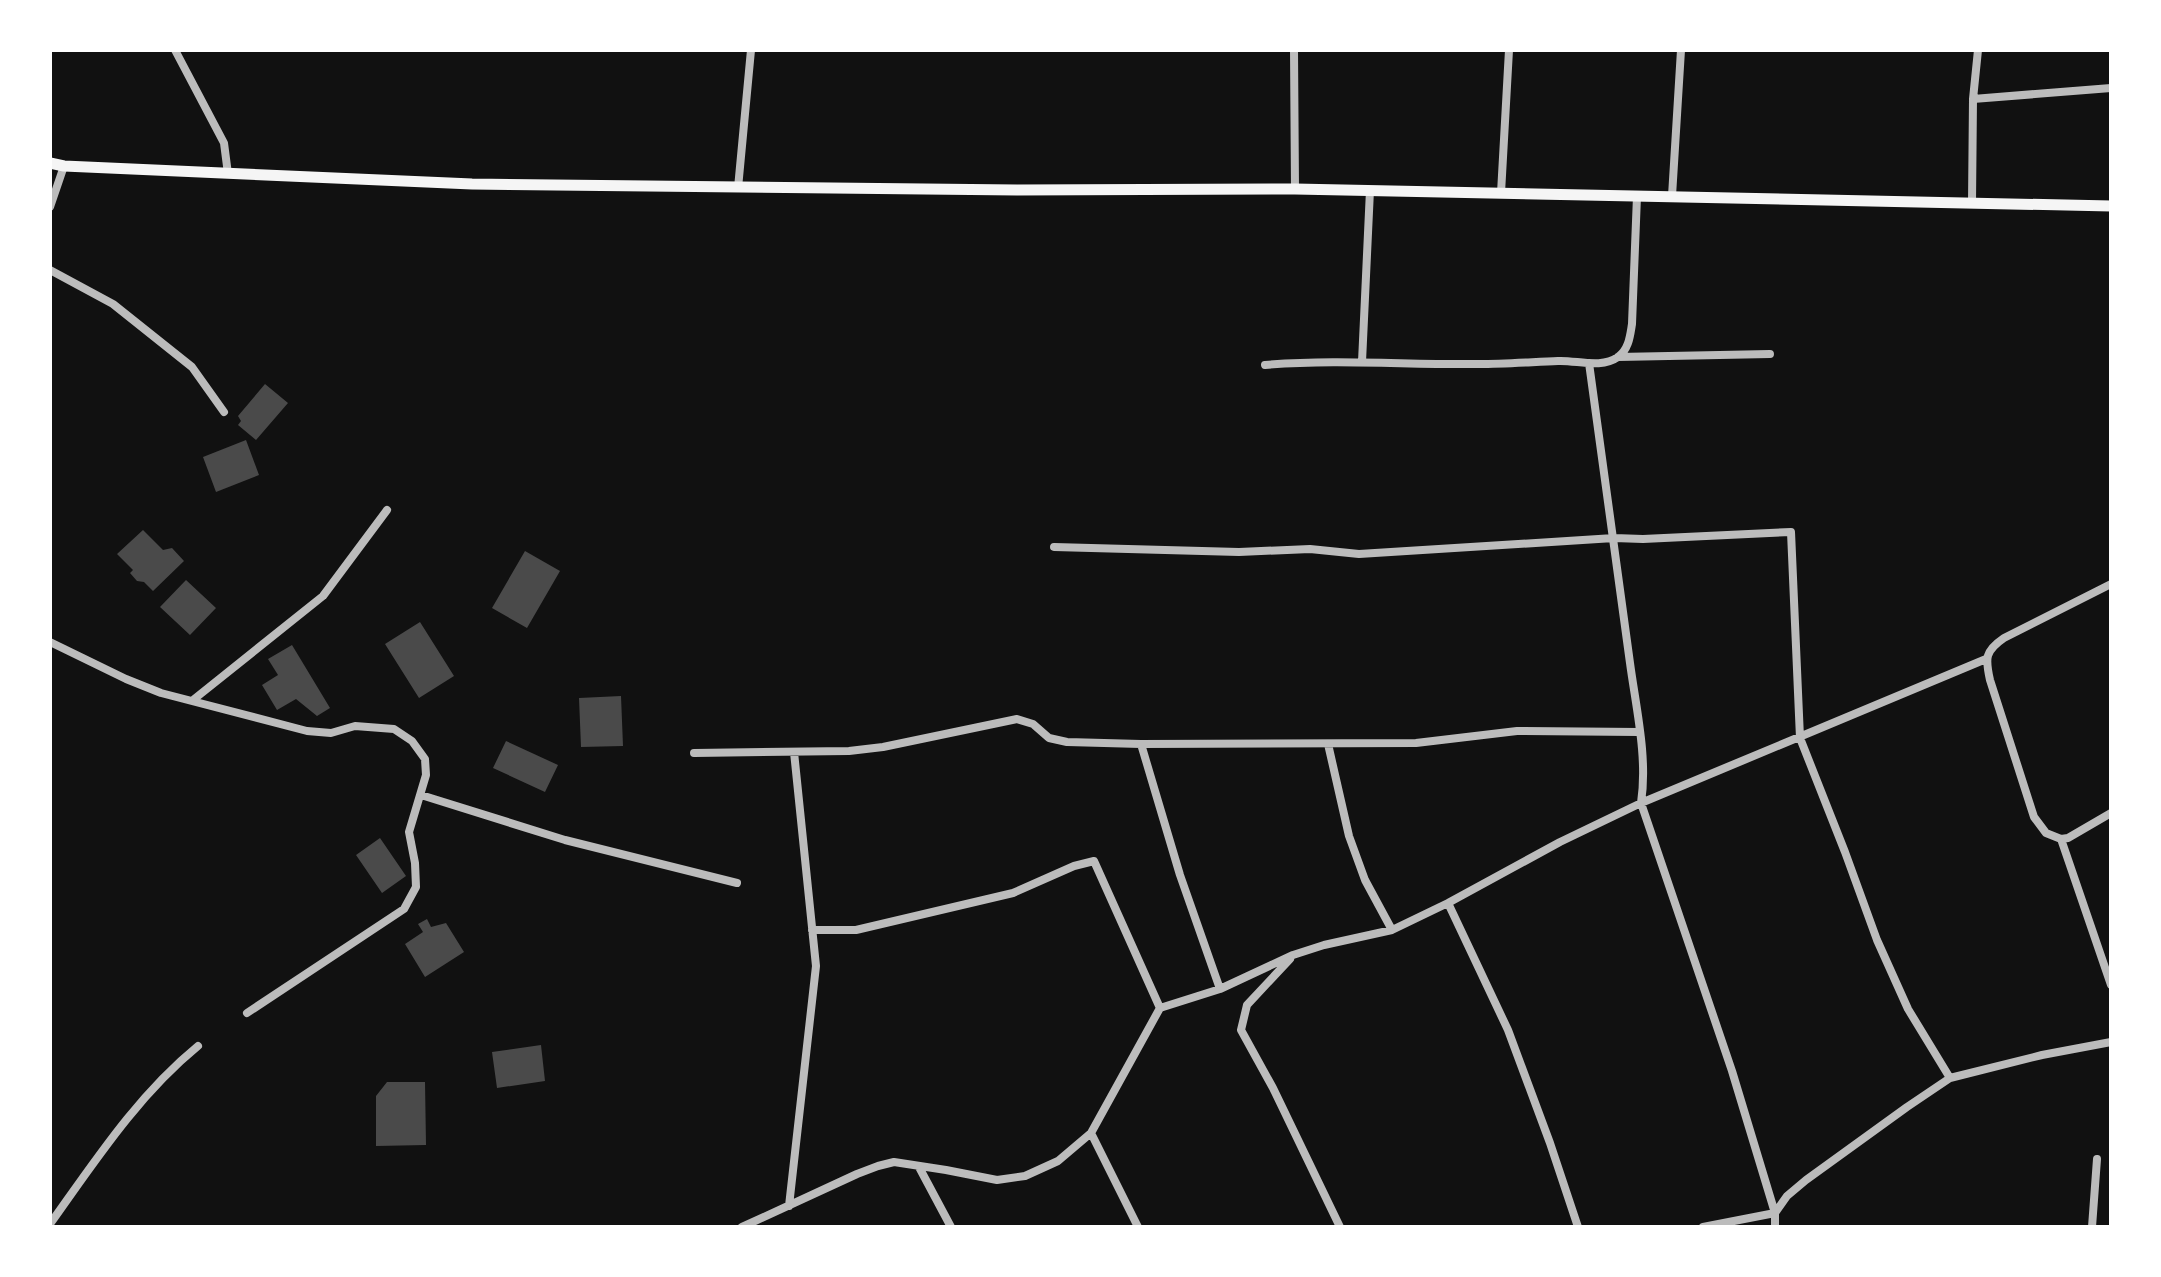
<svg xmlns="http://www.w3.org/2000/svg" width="2161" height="1277" font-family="Rubik,sans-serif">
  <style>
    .building { fill: #4a4a4a }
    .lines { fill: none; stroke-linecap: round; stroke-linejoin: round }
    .minor { stroke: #bcbcbc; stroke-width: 8 }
    .secondary { stroke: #f5f5f5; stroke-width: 11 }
  </style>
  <rect width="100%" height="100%" fill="#111"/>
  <path class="building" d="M 265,384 L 288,403 L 256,440 L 238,425 L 241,421 L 238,416 Z
    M 246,440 L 259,475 L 216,492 L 203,457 Z
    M 143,530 L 163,550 L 172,548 L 184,561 L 153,591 L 144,582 L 137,581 L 130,573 L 133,570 L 117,554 Z
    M 525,551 L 560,571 L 527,628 L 492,608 Z
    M 186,580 L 216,608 L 190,635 L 160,607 Z
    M 420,622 L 454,676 L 419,698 L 385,644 Z
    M 292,645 L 330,708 L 317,716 L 296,699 L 277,710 L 262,685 L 278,675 L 268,659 Z
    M 621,696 L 623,746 L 581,747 L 579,698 Z
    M 506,741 L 558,765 L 545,792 L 493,768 Z
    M 380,838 L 406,876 L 382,893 L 356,855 Z
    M 427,919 L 431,927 L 446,923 L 464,952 L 425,977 L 405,944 L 423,932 L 418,924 Z
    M 541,1045 L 545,1081 L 497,1088 L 492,1052 Z
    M 387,1082 L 425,1082 L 426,1145 L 376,1146 L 376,1096 Z"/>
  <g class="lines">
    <path class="minor" d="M 175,50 L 224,143 L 228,174
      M 1294,50 L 1295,189
      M 1973,99 L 2111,88
      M 738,188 L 751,50
      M 1501,193 L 1509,50
      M 1672,196 L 1681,50
      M 1972,202 L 1973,99 L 1978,50
      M 50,207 L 64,166
      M 50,270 L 113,304 L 192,367 L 224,412
      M 1618,357 L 1770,354
      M 1362,362 L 1370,190
      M 1589,363 C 1603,463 1617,563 1630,663 C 1636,708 1648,758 1641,803 L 1732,1071 L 1775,1213 L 1703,1227
      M 1265,365 C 1337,359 1408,365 1479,364 C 1505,364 1532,362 1558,361 C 1577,360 1601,369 1618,357 C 1629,349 1630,336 1632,324 L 1637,196
      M 1054,547 L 1239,552 L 1310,549 L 1359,554 L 1614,538 L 1643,539 L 1791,532 L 1800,738 L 1845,852 L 1877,940 L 1908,1009 L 1950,1078
      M 50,642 L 126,679 L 161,693 L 307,731 L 331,733 L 355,726 L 394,729 L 412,741 L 425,759 L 426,775 L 409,832 L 415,863 L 416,887 L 404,909 L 247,1013
      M 193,700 L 323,596 L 387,510
      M 1141,744 L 1180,875 L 1220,989
      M 1328,744 L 1349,836 L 1365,880 L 1392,930
      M 694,753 L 849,751 L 883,747 L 1017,719 L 1033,724 L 1049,738 L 1067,742 L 1141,744 L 1416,743 L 1517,731 L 1639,732
      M 421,795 L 565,840 L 737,883
      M 2111,813 L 2068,838 L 2061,839 L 2111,985
      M 2061,839 L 2046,833 L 2034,817 L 1990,680 C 1985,658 1985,651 2004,638 L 2111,584
      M 1448,903 L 1508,1030 L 1550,1143 L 1578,1227
      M 812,930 L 856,930 L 1013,893 L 1074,866 L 1094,861 L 1160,1008
      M 1290,959 L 1247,1005 L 1241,1030 L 1273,1088 L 1340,1227
      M 1091,1133 L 1138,1227
      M 919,1167 L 951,1227
      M 789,1206 L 816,966 L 794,752
      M 50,1224 C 95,1161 138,1095 198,1046
      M 742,1227 L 857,1174 L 878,1166 L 894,1162 L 946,1170 L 997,1180 L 1025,1176 L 1058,1161 L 1091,1133 L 1160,1008 L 1220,989 L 1293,955 L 1324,945 L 1392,930 L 1448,903 L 1560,842 L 1641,803 L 1986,659
      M 1775,1227 L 1775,1213 L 1787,1196 L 1806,1180 L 1907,1107 L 1950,1078 L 2042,1055 L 2111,1042
      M 2092,1227 L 2097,1159"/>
    <path class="secondary" d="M 50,163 L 64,166 L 472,184 L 1017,190 L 1295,189 L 2111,206"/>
  </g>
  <rect width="2161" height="1277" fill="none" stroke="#ffffff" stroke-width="104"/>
</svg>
